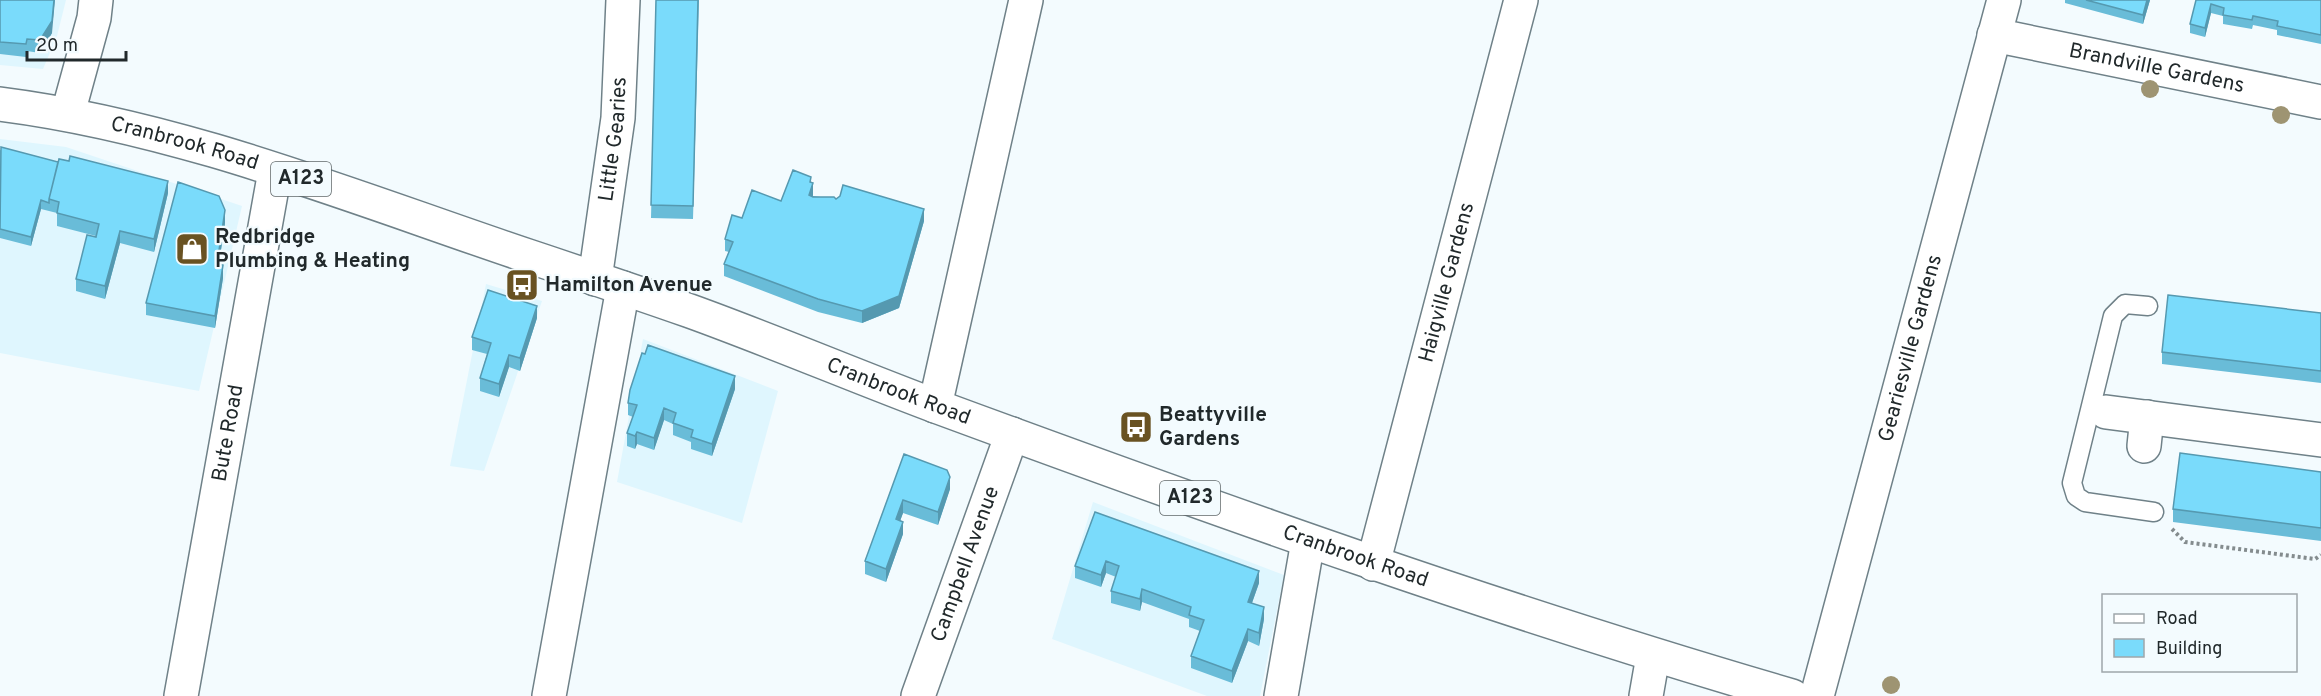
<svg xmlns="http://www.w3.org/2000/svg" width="2321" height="696" font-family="Overpass,sans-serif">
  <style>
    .built { fill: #dff6fe }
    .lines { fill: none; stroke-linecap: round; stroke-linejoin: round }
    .lane-casing { stroke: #6f8188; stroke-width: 21 }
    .street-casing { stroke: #6f8188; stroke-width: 36 }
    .primary-casing { stroke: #6f8188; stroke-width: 36 }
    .path { stroke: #848c8e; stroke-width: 4; stroke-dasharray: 3 3; stroke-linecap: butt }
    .lane { stroke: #fff; stroke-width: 18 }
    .street { stroke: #fff; stroke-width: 33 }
    .primary { stroke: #fff; stroke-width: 33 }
    .tree { fill: #9e9472 }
    .wall { fill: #69bcd8 }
    .shaded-wall { fill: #5599b0 }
    .building { fill: #7adbfb; stroke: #5599b0; stroke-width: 1.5 }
    .labels { text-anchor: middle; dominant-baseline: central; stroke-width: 4.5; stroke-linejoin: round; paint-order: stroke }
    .shield { fill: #f3fbfe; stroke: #60686a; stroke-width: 1.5 }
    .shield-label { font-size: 20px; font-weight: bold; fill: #21292b }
    .street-label { font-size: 21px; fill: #21292b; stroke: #f3fbfe }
    .poi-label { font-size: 21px; font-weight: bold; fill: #21292b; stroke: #f3fbfe; text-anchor: start }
  </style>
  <rect width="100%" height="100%" fill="#f3fbfe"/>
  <path class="built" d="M 0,0 L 66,0 L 57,36 L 43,69 L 0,65 Z
    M 0,139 L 66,147 L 242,206 L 199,391 L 0,353 Z
    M 486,284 L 542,301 L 484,471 L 450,466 Z
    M 643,339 L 778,391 L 742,523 L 617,482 Z
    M 1093,502 L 1284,575 L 1260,696 L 1207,696 L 1052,639 Z"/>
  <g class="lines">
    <defs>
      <path id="lane" d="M 2090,410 L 2113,316 L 2125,304 L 2148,306
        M 2106,412 L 2090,410 L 2072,483 L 2076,496 L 2085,502 L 2154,512"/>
      <g id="street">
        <path id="s1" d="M 1994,35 L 2321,102"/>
        <path d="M 68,113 L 94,18 L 96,0"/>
        <path id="s2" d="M 595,279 L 618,118 L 623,0"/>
        <path d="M 935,406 L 1026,0"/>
        <path d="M 2106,412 L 2321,440"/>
        <path d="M 2144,446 L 2147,417"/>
        <path id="s3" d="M 1373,564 L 1521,0"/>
        <path id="s4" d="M 181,696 L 275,171"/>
        <path d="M 549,696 L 623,288"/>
        <path id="s5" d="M 918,696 L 1012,434"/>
        <path d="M 1281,696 L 1308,541"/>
        <path d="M 1646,696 L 1653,656"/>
        <path id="s6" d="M 1817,696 L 2004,0"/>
      </g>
      <g id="primary">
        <path id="s7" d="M 0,104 C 182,127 355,198 528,256 C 582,274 636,292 690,311 C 773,341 855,376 938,407 C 1220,511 1503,612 1792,696"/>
      </g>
    </defs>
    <use href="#lane" class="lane-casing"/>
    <use href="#street" class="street-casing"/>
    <use href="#primary" class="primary-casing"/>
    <path class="path" d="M 2172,529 L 2185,542 L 2315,559 L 2321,555"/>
    <use href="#lane" class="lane"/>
    <use href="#street" class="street"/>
    <use href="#primary" class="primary"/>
  </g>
  <g class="tree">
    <circle cx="2150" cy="89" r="9"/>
    <circle cx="2281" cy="115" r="9"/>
    <circle cx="1891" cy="685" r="9"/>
  </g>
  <path class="wall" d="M 0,0 L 52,33 L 40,53 L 27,51 L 26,57 L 0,54 Z
    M 656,0 L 699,0 L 693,219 L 651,218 Z
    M 2065,0 L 2150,0 L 2143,24 L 2065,3 Z
    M 2196,0 L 2321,0 L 2321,44 L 2277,35 L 2277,30 L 2253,25 L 2252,29 L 2223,24 L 2223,16 L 2211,13 L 2205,37 L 2190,33 L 2190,24 Z
    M 0,150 L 168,193 L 154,252 L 120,243 L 105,299 L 76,291 L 76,279 L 96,236 L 57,226 L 57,213 L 41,209 L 31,246 L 0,238 Z
    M 811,182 L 813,196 L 836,199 L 924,221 L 899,308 L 862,323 L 818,312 L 724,276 L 724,264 L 729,252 L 725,251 L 725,239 L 742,218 L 781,201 Z
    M 225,223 L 219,264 L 223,278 L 215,328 L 146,315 L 146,303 Z
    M 2321,313 L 2321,383 L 2162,364 L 2162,352 Z
    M 537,318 L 520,371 L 509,367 L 499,397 L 480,391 L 480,378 L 487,354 L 472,350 L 472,337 Z
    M 735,389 L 712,456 L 691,449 L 691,442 L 673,435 L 673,424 L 664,420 L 654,450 L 637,444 L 635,449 L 627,446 L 627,433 L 633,417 L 628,415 L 628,403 Z
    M 904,454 L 950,489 L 938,525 L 903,513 L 900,521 L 903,534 L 886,582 L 865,574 L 865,561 Z
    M 2321,472 L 2321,541 L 2173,522 L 2173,509 Z
    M 1095,512 L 1259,583 L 1252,603 L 1264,619 L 1259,646 L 1248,641 L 1232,683 L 1191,668 L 1191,656 L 1200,631 L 1189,627 L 1189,619 L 1142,602 L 1140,611 L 1111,603 L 1111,591 L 1116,577 L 1106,573 L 1101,587 L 1075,578 L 1075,566 Z"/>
  <path class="shaded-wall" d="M 54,0 L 55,0 L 52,33 L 40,53 L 40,40 Z
    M 2147,0 L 2150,0 L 2143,24 L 2143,15 Z
    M 2211,4 L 2211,13 L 2205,37 L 2205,28 Z
    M 811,177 L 811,187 L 813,183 L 813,195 L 809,207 L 810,182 Z
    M 168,181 L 168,193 L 154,252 L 154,239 Z
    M 41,200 L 41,209 L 31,246 L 31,237 Z
    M 924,209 L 924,221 L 899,308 L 862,323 L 862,311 Z
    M 225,210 L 225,223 L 217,276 L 217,264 Z
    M 120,231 L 120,243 L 105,299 L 105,286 Z
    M 223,265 L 223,278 L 215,328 L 215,316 Z
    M 537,306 L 537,318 L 520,371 L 520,358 Z
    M 509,355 L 509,367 L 499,397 L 499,384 Z
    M 735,376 L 735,389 L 712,456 L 712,444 Z
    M 664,408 L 664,420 L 654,450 L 654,438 Z
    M 637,432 L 637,444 L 635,449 L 635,436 Z
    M 950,477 L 950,489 L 938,525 L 938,512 Z
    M 903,500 L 903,513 L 896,532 L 896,519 Z
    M 903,522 L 903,534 L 886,582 L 886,569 Z
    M 1106,561 L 1106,573 L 1101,587 L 1101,575 Z
    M 1259,571 L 1259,583 L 1248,614 L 1248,602 Z
    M 1142,589 L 1142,602 L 1140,611 L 1140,599 Z
    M 1264,607 L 1264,619 L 1259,646 L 1259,633 Z
    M 1248,629 L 1248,641 L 1232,683 L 1232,671 Z"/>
  <path class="building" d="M 0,0 L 54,0 L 52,21 L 40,40 L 27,39 L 26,44 L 0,42 Z
    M 656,0 L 698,0 L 693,206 L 651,205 Z
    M 2086,0 L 2147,0 L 2143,15 Z
    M 2196,0 L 2321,0 L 2321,35 L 2277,26 L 2278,21 L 2253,16 L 2252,20 L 2223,15 L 2224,8 L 2211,4 L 2205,28 L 2190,24 Z
    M 1,147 L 58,162 L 49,199 L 49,203 L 41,200 L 31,237 L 0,229 Z
    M 70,156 L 168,181 L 154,239 L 120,231 L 105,286 L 76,279 L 87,235 L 96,237 L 99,224 L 57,213 L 59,202 L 49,199 L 59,159 L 69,161 Z
    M 793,170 L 811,177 L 810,182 L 813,183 L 809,195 L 813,197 L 834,197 L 836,199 L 840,196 L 843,185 L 924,209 L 899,296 L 862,311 L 818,299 L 724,264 L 733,242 L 725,239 L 732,215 L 742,218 L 752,190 L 781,201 Z
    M 178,182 L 219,196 L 225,210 L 217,264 L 223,265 L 215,316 L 146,303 Z
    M 488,290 L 537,306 L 520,358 L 509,355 L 499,384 L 480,378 L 491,343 L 472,337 Z
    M 2168,295 L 2321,313 L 2321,371 L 2162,352 Z
    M 648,345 L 735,376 L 712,444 L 691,437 L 693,430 L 673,423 L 676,413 L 664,408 L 654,438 L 637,432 L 635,436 L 627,433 L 637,405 L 628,403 L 630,390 L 642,353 L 645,354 Z
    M 2180,453 L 2321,472 L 2321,528 L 2173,509 Z
    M 904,454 L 947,470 L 950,477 L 938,512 L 903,500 L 896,519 L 903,522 L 886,569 L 865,561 Z
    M 1095,512 L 1259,571 L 1248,602 L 1264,607 L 1259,633 L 1248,629 L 1232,671 L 1191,656 L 1204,620 L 1189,615 L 1191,607 L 1142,589 L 1140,599 L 1111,591 L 1119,566 L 1106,561 L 1101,575 L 1075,566 Z"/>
  <defs>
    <symbol id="shop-square" viewBox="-11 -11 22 22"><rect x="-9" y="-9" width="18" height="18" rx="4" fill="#695222" stroke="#f3fbfe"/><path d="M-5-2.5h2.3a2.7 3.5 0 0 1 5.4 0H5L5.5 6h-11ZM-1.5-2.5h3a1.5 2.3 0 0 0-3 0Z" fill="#fff"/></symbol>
    <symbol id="bus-square" viewBox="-11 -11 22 22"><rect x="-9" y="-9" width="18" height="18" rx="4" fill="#695222" stroke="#f3fbfe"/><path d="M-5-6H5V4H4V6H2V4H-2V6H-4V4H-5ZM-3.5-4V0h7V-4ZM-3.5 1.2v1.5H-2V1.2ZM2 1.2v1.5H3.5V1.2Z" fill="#fff"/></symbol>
  </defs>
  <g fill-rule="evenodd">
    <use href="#shop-square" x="173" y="230" width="38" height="38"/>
    <use href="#bus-square" x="503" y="266" width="38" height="38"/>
    <use href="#bus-square" x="1117" y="408" width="38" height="38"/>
  </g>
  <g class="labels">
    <g class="shield">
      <rect x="271" y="162" width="60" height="34" rx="4.5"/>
      <rect x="1160" y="481" width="60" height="34" rx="4.5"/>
    </g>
    <g class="shield-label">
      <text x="301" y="179">A123</text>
      <text x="1190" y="498">A123</text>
    </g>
    <g class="street-label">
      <text stroke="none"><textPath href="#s1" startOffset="166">Brandville Gardens</textPath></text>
      <text stroke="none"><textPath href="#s2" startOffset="141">Little Gearies</textPath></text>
      <text stroke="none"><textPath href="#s7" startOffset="189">Cranbrook Road</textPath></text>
      <text stroke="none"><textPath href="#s3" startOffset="291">Haigville Gardens</textPath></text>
      <text stroke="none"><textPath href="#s6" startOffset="360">Geariesville Gardens</textPath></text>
      <text stroke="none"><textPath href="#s7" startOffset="945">Cranbrook Road</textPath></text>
      <text stroke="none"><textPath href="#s4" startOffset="267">Bute Road</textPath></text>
      <text stroke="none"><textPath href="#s7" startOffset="1431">Cranbrook Road</textPath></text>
      <text stroke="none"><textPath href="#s5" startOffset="140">Campbell Avenue</textPath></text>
    </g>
    <g class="poi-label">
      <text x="215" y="237">Redbridge<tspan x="215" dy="24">Plumbing &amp; Heating</tspan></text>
      <text x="545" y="285">Hamilton Avenue</text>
      <text x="1159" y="415">Beattyville<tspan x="1159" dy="24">Gardens</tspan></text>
    </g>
  </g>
  <rect x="2102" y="594" width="195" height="78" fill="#f3fbfe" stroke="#9fa7aa" stroke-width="1.5"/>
  <rect x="2114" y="614" width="30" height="9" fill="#ffffff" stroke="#9fa7aa" stroke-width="1.5"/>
  <text x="2156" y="624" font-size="18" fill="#21292b">Road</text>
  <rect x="2114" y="639" width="30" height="18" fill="#7adbfb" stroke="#9fa7aa" stroke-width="1.5"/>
  <text x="2156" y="654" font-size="18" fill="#21292b">Building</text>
  <path d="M27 51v9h99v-9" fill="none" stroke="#21292b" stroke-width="3"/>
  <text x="36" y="51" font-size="18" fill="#21292b" stroke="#f3fbfe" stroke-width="4.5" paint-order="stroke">20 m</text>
</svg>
